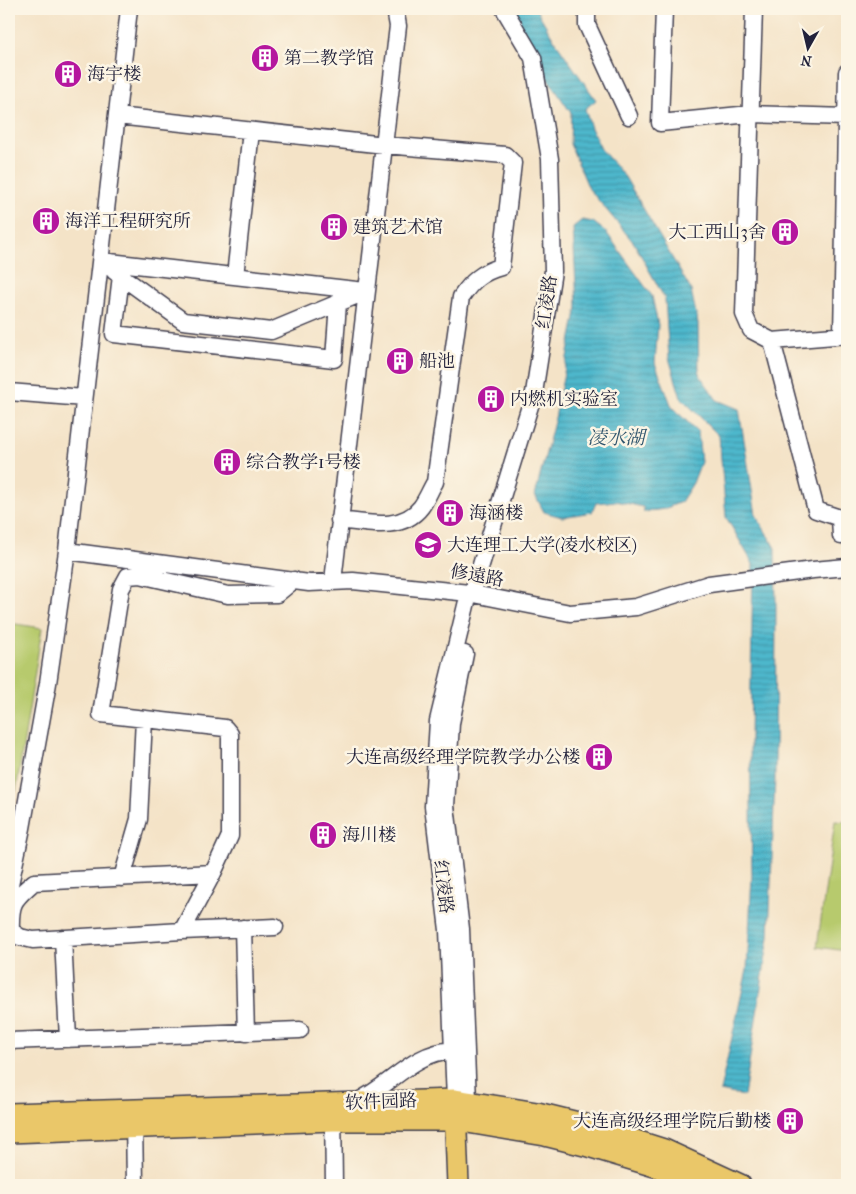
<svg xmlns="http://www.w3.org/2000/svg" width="856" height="1194" font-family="'IM FELL French Canon','Noto Serif SC',serif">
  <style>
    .pitch { fill: #b7ca6d; stroke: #6c7654 }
    .water { fill: url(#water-rules); stroke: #386c84 }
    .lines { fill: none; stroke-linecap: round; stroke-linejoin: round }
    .minor-casing { stroke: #423f50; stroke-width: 19 }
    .major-casing { stroke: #423f50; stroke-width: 24 }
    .minor { stroke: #fff; stroke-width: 16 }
    .major { stroke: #eac769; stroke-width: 21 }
    .labels { text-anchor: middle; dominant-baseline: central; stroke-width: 5; stroke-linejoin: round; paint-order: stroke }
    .poi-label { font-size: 18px; fill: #22223b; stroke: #fcf5e5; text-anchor: start }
    .street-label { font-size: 18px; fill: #22223b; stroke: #fcf5e5 }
    .water-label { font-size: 19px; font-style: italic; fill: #31566e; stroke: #fcf5e5 }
  </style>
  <defs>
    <pattern id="water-rules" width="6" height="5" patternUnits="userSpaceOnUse" patternTransform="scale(1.25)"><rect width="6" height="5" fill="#4eb7cc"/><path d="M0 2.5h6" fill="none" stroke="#4094a7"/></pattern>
  </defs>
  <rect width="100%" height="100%" fill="#fcf5e5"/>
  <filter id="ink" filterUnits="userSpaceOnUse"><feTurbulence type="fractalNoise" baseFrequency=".02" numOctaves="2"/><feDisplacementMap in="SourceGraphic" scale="10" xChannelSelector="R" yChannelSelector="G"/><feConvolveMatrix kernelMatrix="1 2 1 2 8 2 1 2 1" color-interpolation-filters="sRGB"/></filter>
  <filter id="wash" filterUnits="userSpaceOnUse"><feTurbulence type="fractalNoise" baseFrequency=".0096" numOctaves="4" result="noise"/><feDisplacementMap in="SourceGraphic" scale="20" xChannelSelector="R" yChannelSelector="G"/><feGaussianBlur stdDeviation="1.12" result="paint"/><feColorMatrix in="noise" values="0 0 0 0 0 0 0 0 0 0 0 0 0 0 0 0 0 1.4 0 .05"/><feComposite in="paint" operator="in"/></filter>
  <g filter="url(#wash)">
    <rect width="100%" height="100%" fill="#f4e3c7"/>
    <path class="pitch" d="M 9,623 L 42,628 L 16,791 L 9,790 Z
      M 835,821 L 847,822 L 847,951 L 817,947 Z"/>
    <path class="water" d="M 501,9 L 536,9 L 555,41 L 596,100 L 585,109 L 591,128 L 601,149 L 625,177 L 691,290 L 698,323 L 699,374 L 717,400 L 739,409 L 756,515 L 775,548 L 776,606 L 775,777 L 769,937 L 744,1096 L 720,1091 L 747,970 L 752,876 L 750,739 L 753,564 L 726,517 L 719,436 L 681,398 L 669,358 L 665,299 L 634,243 L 589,189 L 570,144 L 571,113 Z
      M 582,220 L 593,222 L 606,232 L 652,296 L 658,325 L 655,363 L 672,407 L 698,432 L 701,462 L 693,483 L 681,502 L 664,509 L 644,512 L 643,507 L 616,501 L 596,503 L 592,512 L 562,517 L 544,512 L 535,495 L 555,418 L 577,307 L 573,227 Z"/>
  </g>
  <g filter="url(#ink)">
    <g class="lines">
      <defs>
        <path id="minor" d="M 587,9 L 587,25 L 629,116
          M 664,9 L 660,123 L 750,114 L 847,117
          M 754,9 L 744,314 L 751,330 L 772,341 L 816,510 L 840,518 L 841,536
          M 117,116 L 385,145 L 505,155 L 513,163 L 501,267 C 482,272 472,281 461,297 L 435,482 C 430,490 427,499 421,507 C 402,532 367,523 339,520
          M 101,261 L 365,291
          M 114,271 L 183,321 L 271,331 L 367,291
          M 121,276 L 114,334 L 334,359 L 338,303
          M 235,276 L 251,131
          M 842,335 L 847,72
          M 772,341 L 847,335
          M 9,392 L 84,398
          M 67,551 L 309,583 L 353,581 L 469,593 L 570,613 L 636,607 L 709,584 L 813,570 L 847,567
          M 333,581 L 398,26 L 395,9
          M 472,594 L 534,393 L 553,271 L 550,159 L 533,58 L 504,9
          M 465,654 L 451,723 L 446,806 L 461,929 L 468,1101
          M 213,873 L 34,882 C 13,900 10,903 11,931 L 20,937 L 33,940 L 182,931 L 275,927
          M 122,878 L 139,819 L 144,719
          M 9,889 L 22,828 L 48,683 L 67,551 L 129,9
          M 243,928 L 246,1033
          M 182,931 L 213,873 L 230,836 L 230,734 L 225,728 L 101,714 L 121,589 L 128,576 L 140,575 L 228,595 L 277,594 L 294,580
          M 63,938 L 68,1039
          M 9,1041 L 300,1030
          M 455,1100 L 448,930 L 433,806 L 438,721 L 469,593
          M 356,1102 C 391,1086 411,1053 453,1050
          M 333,1108 L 334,1185
          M 134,1118 L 135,1185"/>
        <path id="major" d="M 455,1106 L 458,1185
          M 9,1114 L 455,1100 L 537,1113 L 582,1124 L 664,1150 L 740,1185
          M 9,1132 L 333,1120 L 456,1120 L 545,1135 L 585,1145 L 658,1167 L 704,1185"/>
      </defs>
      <use href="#minor" class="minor-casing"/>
      <use href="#major" class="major-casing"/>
      <use href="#minor" class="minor"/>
      <use href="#major" class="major"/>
    </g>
  </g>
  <defs>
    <symbol id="building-disc" viewBox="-11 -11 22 22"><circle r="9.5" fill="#b5179e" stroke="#fcf5e5"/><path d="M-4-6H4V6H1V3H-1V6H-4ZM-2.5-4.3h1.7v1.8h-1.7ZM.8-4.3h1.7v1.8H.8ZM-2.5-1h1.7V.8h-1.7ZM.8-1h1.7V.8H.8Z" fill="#fff"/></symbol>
    <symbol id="university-disc" viewBox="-11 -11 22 22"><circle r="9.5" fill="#b5179e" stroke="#fcf5e5"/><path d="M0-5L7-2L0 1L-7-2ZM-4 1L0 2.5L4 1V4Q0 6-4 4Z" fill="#fff"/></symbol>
  </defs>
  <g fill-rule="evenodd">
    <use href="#building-disc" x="249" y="42" width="32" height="32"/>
    <use href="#building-disc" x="52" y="58" width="32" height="32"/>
    <use href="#building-disc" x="30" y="205" width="32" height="32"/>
    <use href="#building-disc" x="318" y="211" width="32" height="32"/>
    <use href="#building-disc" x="769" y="216" width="32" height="32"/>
    <use href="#building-disc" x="384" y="345" width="32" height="32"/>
    <use href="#building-disc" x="475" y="383" width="32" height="32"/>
    <use href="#building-disc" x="211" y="446" width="32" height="32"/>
    <use href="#building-disc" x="434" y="497" width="32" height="32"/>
    <use href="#university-disc" x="412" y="529" width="32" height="32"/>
    <use href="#building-disc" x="583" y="741" width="32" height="32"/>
    <use href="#building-disc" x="307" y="819" width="32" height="32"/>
    <use href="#building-disc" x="774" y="1105" width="32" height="32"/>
  </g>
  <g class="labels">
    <g class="poi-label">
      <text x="284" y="58">第二教学馆</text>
      <text x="87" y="74">海宇楼</text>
      <text x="65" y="221">海洋工程研究所</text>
      <text x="353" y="227">建筑艺术馆</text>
      <text x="766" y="232" text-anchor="end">大工西山3舍</text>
      <text x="419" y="361">船池</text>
      <text x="510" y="399">内燃机实验室</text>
      <text x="246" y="462">综合教学1号楼</text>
      <text x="469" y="513">海涵楼</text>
      <text x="447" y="545">大连理工大学(凌水校区)</text>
      <text x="580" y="757" text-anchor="end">大连高级经理学院教学办公楼</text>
      <text x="342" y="835">海川楼</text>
      <text x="771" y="1121" text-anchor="end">大连高级经理学院后勤楼</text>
    </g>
    <g class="street-label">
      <text transform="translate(547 302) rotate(-82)">红凌路</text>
      <text transform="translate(477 576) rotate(10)">修遠路</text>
      <text transform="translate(443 887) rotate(83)">红凌路</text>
      <text transform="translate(381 1102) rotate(-2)">软件园路</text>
    </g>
    <g class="water-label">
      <text x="616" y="438">凌水湖</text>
    </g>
  </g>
  <rect width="856" height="1194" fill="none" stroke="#fcf5e5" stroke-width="30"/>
  <g transform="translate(808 48) rotate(188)" stroke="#fcf5e5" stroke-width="4" paint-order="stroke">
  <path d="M0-4L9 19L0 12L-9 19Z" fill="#22223b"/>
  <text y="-8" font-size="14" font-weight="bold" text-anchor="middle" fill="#22223b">N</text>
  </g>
</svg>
